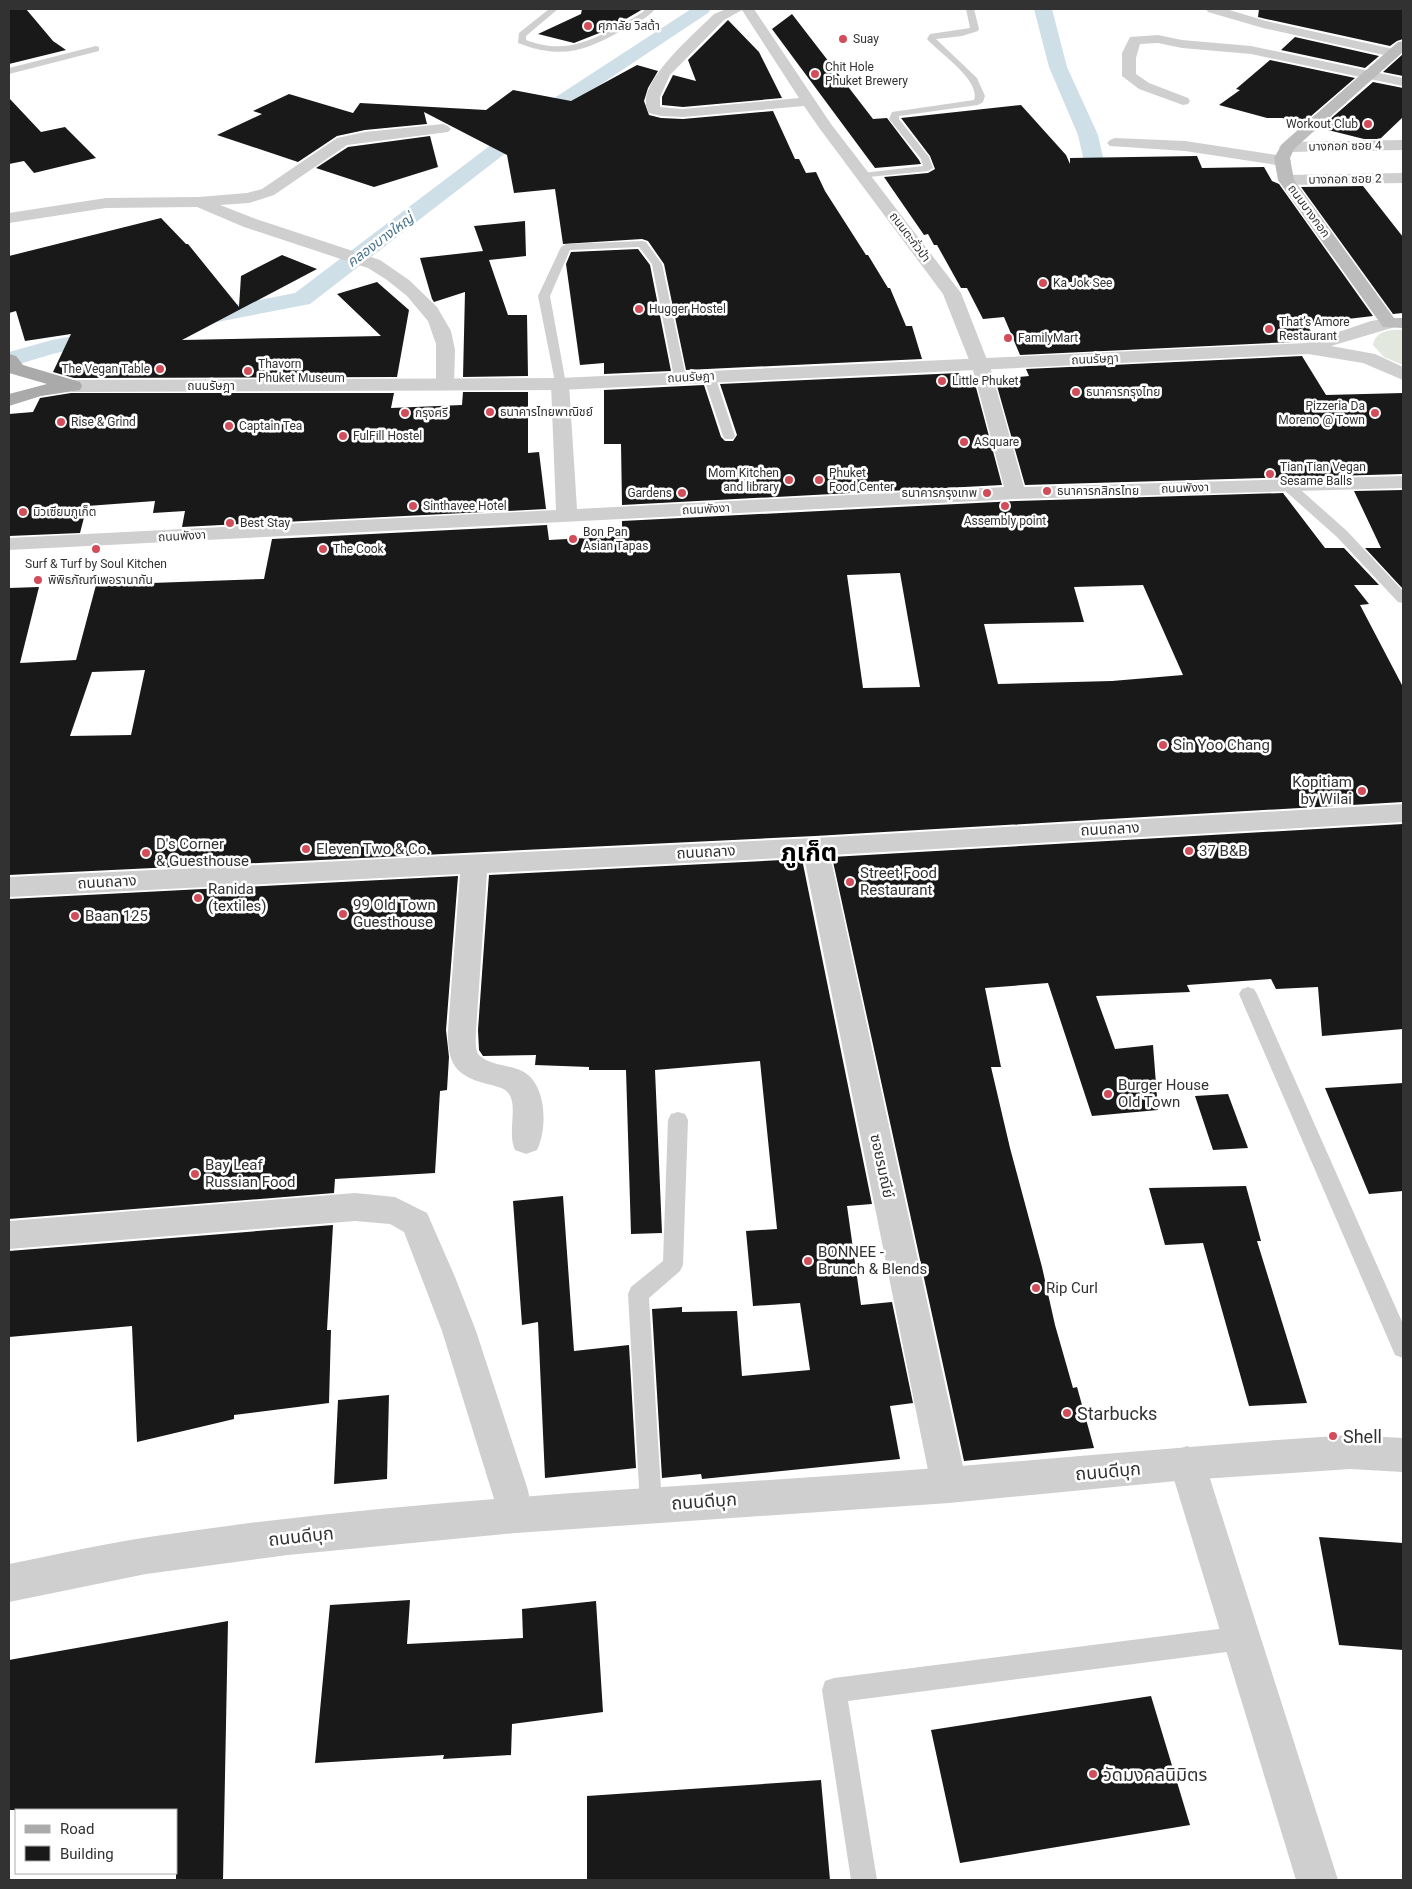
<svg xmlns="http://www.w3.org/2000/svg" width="1412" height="1889" font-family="Roboto,'Noto Sans Thai',sans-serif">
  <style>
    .green { fill: #e2e8dd }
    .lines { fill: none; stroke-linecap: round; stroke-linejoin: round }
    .canal { fill: #cfdfe8; fill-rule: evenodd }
    .building { fill: #191919; fill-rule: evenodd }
    .service { fill: #cfcfcf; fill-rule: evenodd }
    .minor { fill: #cfcfcf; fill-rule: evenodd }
    .tertiary { fill: #cfcfcf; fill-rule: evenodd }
    .secondary { fill: #bcbcbc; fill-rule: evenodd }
    .primary { fill: #aaa; fill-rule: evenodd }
    .poi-dot { fill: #d24c5a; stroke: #fff; stroke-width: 2 }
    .labels { text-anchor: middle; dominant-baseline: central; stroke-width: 5; stroke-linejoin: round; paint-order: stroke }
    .far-poi-label { font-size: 12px; fill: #323232; stroke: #fff; text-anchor: start }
    .far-street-label { font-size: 12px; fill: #323232; stroke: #fff }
    .far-water-label { font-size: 14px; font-style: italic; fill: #49748c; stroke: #fff }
    .poi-label { font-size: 15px; fill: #323232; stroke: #fff; text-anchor: start }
    .street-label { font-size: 15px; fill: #323232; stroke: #fff }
    .near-poi-label { font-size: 18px; fill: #323232; stroke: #fff; text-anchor: start }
    .near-street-label { font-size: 18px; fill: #323232; stroke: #fff }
    .town-label { font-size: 25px; font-weight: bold; fill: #000; stroke: #fff }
  </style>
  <rect width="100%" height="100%" fill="#fff"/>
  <path class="green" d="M 1403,330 L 1403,365 L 1384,357 L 1373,345 C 1375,331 1391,329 1403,330 Z"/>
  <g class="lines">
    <path class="canal" d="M 691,9 L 711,9 L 708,13 L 559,112 L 310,304 L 186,328 L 178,326 L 174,321 L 178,316 L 186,314 L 295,293 L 545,104 Z
      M 1034,9 L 1052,9 L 1067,67 L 1098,135 L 1109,184 L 1106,188 L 1099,190 L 1092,188 L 1089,184 L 1078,135 L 1049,67 Z
      M 114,328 L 122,330 L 126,335 L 122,340 L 56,353 L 9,367 L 9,352 L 52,340 Z"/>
  </g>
  <path class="building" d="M 9,9 L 26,9 L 53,41 L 66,50 L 9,64 Z
    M 582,9 L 643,9 L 607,30 L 574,43 L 538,34 L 581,14 Z
    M 1259,9 L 1403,9 L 1403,39 L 1397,41 L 1390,46 L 1266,19 L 1258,17 Z
    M 792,14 L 873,119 L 887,118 L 919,160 L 921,164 L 875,168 L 772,29 Z
    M 728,20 L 759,52 L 782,98 L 683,107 L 662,105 L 662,97 L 673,75 L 696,81 L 688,60 Z
    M 1295,37 L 1379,56 L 1365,68 L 1281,50 Z
    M 1403,54 L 1403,76 L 1383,72 Z
    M 1270,60 L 1355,78 L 1303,123 L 1282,118 L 1267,118 L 1219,105 L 1240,90 L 1236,89 Z
    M 637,65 L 658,71 L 648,88 L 644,101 L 649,115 L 661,118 L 683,119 L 773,111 L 795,159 L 799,159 L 806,173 L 816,172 L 825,191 L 866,255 L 868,255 L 888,288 L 890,288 L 906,326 L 912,326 L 922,359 L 686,370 L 664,264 L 648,241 L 642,239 L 563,244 L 555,189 L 514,193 L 507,155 L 424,112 L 427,124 L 365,130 L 337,136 L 298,162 L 217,135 L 262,114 L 253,111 L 289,94 L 353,113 L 360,103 L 486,110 L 513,90 L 571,101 Z
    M 1373,82 L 1403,88 L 1403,117 L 1380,139 L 1364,139 L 1320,128 Z
    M 9,98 L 41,132 L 65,127 L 96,158 L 34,173 L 24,161 L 9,164 Z
    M 1021,105 L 1066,155 L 1070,164 L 1070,158 L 1197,156 L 1202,168 L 1264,167 L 1272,181 L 1279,184 L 1373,316 L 1305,324 L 1313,333 L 1289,334 L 1293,342 L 1020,355 L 1004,317 L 983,319 L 967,288 L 961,288 L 937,245 L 934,245 L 928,234 L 924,235 L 884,177 L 928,173 L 935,169 L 930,156 L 901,118 Z
    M 430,136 L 438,167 L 374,187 L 316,168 L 348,147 Z
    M 1363,186 L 1403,237 L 1403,313 L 1393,314 L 1301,187 Z
    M 161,218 L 186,244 L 188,244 L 239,307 L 241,276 L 282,255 L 317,269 L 182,340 L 381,336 L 337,294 L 377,282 L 409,310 L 397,377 L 74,378 L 53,372 L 71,334 L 25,341 L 16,311 L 9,313 L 9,256 Z
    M 525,221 L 526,256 L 489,260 L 508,315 L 527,315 L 528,376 L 463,377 L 465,292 L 434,302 L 432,299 L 420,258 L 483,251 L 474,226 Z
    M 638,249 L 650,265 L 671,371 L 604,374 L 604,363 L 580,365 L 566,264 L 571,252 Z
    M 1302,356 L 1326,395 L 1403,393 L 1403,474 L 1025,485 L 995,379 L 1029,376 L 1026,369 Z
    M 959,373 L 961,381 L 974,380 L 1002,485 L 622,505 L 621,444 L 604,444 L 604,390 L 704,385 L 721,437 L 725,441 L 733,441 L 737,435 L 720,384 Z
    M 463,392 L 528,392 L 528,453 L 539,452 L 546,509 L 182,527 L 185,511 L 153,513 L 155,501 L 87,506 L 80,533 L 9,536 L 9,414 L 33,412 L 40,398 L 71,393 L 394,393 L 391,408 L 462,405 Z
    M 1403,490 L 1403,589 L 1365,548 L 1381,548 L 1354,491 Z
    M 1283,493 L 1325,548 L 1344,548 L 1379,585 L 1354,585 L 1369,604 L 1360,605 L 1403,687 L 1403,802 L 815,836 L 9,875 L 9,588 L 39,587 L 20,663 L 76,660 L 96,585 L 264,579 L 272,539 L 547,525 L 549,540 L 622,536 L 622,521 L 1016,501 ZM 900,573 L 920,687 L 863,688 L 847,575 ZM 1143,585 L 1183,675 L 1112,681 L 998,684 L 984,624 L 1084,622 L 1074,587 ZM 145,670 L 131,735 L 70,736 L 92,672 Z
    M 1403,824 L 1403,1029 L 1322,1036 L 1318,987 L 1276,989 L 1271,979 L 1187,985 L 1190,992 L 1096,996 L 1115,1049 L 1153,1045 L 1158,1110 L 1092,1116 L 1048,983 L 985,988 L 1001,1067 L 991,1067 L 1010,1148 L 1042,1267 L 1055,1325 L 1073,1388 L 1077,1387 L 1094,1448 L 964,1461 L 832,857 Z
    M 802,859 L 872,1204 L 847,1206 L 861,1305 L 892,1302 L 913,1403 L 890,1406 L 900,1459 L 702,1479 L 701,1474 L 662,1478 L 652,1309 L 682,1307 L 682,1312 L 737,1311 L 742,1376 L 810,1370 L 800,1303 L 753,1306 L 746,1231 L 777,1229 L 760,1061 L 655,1070 L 662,1233 L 631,1234 L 626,1070 L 589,1070 L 589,1067 L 535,1065 L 536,1055 L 483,1056 L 479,1050 L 478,1030 L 489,875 Z
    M 458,876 L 446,1030 L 449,1057 L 447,1090 L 440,1091 L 435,1173 L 335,1179 L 334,1193 L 9,1219 L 9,899 Z
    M 1403,1083 L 1403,1191 L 1369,1194 L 1325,1088 Z
    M 1228,1094 L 1248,1148 L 1213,1150 L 1195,1096 Z
    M 1246,1186 L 1261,1241 L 1257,1241 L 1307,1403 L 1249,1406 L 1203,1243 L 1165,1245 L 1149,1188 Z
    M 563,1196 L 574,1351 L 629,1345 L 636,1468 L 545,1478 L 538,1322 L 522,1325 L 513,1201 Z
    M 333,1225 L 327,1330 L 331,1330 L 329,1403 L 234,1415 L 234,1419 L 137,1442 L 132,1326 L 9,1337 L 9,1251 Z
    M 389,1395 L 387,1479 L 334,1484 L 338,1400 Z
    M 1319,1537 L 1403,1543 L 1403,1650 L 1339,1645 Z
    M 410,1600 L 407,1644 L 523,1638 L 522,1609 L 596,1601 L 603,1712 L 512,1724 L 511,1755 L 443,1759 L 444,1755 L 315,1763 L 330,1605 Z
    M 228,1621 L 223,1880 L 176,1880 L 176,1810 L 9,1810 L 9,1660 Z
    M 1151,1696 L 1190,1825 L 960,1863 L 931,1730 Z
    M 821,1780 L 830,1880 L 587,1880 L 587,1796 Z"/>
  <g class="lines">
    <path class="service" d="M 549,9 L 558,9 L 526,36 L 526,40 C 563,54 587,43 620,25 C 629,20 639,16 646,9 L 655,9 C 648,18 636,23 626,28 C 586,51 562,60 518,43 L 519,33 Z
      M 966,9 L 974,9 L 979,29 L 978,31 L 962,36 L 936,39 L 977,78 L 985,96 L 983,102 L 978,105 L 899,116 L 899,119 L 929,157 L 933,168 L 928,171 L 859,178 L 859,174 L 863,173 L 923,166 L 921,159 L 889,119 L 892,112 L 974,100 C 981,80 938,52 927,39 L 930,34 L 970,28 Z
      M 96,46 L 99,47 L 99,51 L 9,74 L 9,68 Z
      M 642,241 L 646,242 L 662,264 L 686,377 L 680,381 L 674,377 L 652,264 L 639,247 L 570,250 L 550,296 L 566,384 L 564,387 L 556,387 L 538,296 L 561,247 L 566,244 Z
      M 709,372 L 715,376 L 735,436 L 733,439 L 725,439 L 723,436 L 703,376 Z
      M 1288,482 L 1293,483 L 1347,531 L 1403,591 L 1403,603 L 1398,602 L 1337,537 L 1283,489 L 1281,486 L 1283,483 Z
      M 1248,987 L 1254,989 L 1257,994 L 1403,1324 L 1403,1358 L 1395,1355 L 1239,994 L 1242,989 Z
      M 678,1112 L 685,1114 L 688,1120 L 683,1265 L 680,1271 L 649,1298 L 662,1505 L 659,1513 L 651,1516 L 643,1513 L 640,1505 L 628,1294 L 631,1287 L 663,1261 L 668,1120 L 671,1114 Z
      M 1242,1626 L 1251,1629 L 1254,1638 L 1251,1647 L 1242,1650 L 848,1701 L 877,1880 L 851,1880 L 822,1690 L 825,1681 L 834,1678 Z"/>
    <path class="minor" d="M 726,9 L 754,9 L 831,124 L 961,293 L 991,370 L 1024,487 L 1403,476 L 1403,488 L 1016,499 L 9,550 L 9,538 L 556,510 L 551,384 L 553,380 L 560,378 L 567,380 L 569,384 L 577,509 L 1004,487 L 973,370 L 943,294 L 820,129 L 804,106 L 683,117 L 661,116 L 649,113 C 631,86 697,32 714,14 ZM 742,10 L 799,98 L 683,109 L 660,107 L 660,97 L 670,75 L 724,20 Z
      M 1206,9 L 1226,9 L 1266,21 L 1398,50 L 1400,53 L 1393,57 L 1263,28 L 1208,12 Z
      M 1158,35 L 1182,40 L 1251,46 L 1403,78 L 1403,86 L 1251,54 L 1182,48 L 1158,43 L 1140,44 L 1136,58 L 1136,74 L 1149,83 L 1188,98 L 1190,101 L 1188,104 L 1183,105 L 1139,89 L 1122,76 L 1122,53 L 1130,37 Z
      M 443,124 L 448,126 L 451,129 L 448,132 L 347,145 L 274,195 L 249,203 L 220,205 L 256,219 L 380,260 L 409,280 L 437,307 L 451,331 L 455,350 L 454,384 L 452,388 L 445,390 L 438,388 L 436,384 L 436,344 L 428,321 L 407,296 L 387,280 L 368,268 L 244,227 L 197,207 L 106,208 L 9,223 L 9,213 L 106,198 L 199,197 L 247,193 L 262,189 L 337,138 L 365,132 Z
      M 1115,138 L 1185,141 L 1283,156 L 1289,158 L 1291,161 L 1289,164 L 1283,166 L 1185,151 L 1110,146 L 1107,143 L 1110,140 Z
      M 1403,140 L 1403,150 L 1287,152 L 1282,150 L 1279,147 L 1282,144 L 1287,142 Z
      M 1403,173 L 1403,183 L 1286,185 L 1280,183 L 1278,180 L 1280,177 L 1286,175 Z
      M 1403,804 L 1403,822 L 830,855 L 967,1485 L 962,1497 L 949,1503 L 936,1497 L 931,1485 L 804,857 L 487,873 L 476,1030 C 476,1037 474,1051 480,1056 C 490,1065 508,1065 520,1070 C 547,1081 548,1128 537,1150 L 526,1154 L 515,1150 C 507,1133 518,1107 509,1094 C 505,1088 498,1087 492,1085 C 457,1077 447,1066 448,1030 L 460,874 L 9,897 L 9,877 L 815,838 Z
      M 355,1193 L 395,1197 L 427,1213 L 455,1277 L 476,1331 L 527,1487 L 534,1515 L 529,1528 L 516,1533 L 503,1528 L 442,1331 L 404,1232 L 390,1224 L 355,1221 L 9,1249 L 9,1221 Z
      M 1187,1446 L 1200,1451 L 1205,1463 L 1338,1880 L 1296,1880 L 1169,1463 L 1174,1451 Z"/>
    <path class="tertiary" d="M 1389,318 L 1395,319 L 1398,323 L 1395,327 L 1331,346 L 1375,354 L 1403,367 L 1403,380 L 1363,363 L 1308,354 L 560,390 L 73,392 L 66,390 L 64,386 L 66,382 L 73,380 L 560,378 L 1306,343 L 1371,321 Z
      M 1350,1435 L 1403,1438 L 1403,1472 L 1350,1469 L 1187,1480 L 949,1503 L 516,1533 L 288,1555 L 146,1574 L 9,1602 L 9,1564 C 55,1555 102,1544 149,1537 C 379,1502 612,1491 843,1475 C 1012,1463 1181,1446 1350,1435 Z"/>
    <path class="secondary" d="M 1403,41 L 1403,52 L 1294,149 L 1290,158 L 1294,180 L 1394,318 L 1403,318 L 1403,328 L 1383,327 L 1278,180 L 1274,158 L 1282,144 L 1398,42 Z"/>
    <path class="primary" d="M 9,354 L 16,356 L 23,365 L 80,382 L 82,386 L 80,390 L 41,396 L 9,406 L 9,394 L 47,384 L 9,373 Z"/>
  </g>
  <g class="poi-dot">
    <circle cx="588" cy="26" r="5"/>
    <circle cx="843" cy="39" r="5"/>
    <circle cx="815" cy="74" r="5"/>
    <circle cx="1368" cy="124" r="5"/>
    <circle cx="1043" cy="283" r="5"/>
    <circle cx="639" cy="309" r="5"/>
    <circle cx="1269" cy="329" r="5"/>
    <circle cx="1008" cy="338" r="5"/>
    <circle cx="160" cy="369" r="5"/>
    <circle cx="248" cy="371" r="5"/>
    <circle cx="942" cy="381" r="5"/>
    <circle cx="1076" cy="392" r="5"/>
    <circle cx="490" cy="412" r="5"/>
    <circle cx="405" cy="413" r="5"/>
    <circle cx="1375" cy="413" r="5"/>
    <circle cx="61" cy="422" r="5"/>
    <circle cx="229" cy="426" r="5"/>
    <circle cx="343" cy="436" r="5"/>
    <circle cx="964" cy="442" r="5"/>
    <circle cx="1270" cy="474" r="5"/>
    <circle cx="789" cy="480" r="5"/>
    <circle cx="819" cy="480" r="5"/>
    <circle cx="1047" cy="491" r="5"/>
    <circle cx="682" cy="493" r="5"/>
    <circle cx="987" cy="493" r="5"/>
    <circle cx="413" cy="506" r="5"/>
    <circle cx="1005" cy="506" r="5"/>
    <circle cx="23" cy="512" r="5"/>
    <circle cx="230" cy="523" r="5"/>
    <circle cx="573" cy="539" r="5"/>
    <circle cx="96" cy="549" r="5"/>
    <circle cx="323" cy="549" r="5"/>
    <circle cx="38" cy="580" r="5"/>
    <circle cx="1163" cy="745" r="5"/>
    <circle cx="1362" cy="791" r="5"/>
    <circle cx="306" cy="849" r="5"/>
    <circle cx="1189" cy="851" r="5"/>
    <circle cx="146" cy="853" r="5"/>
    <circle cx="850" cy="882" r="5"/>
    <circle cx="198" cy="898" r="5"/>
    <circle cx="343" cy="914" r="5"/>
    <circle cx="75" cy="916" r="5"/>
    <circle cx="1108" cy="1094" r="5"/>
    <circle cx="195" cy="1174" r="5"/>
    <circle cx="808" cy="1261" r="5"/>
    <circle cx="1036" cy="1288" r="5"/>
    <circle cx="1067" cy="1413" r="5"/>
    <circle cx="1333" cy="1436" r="5"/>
    <circle cx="1093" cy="1774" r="5"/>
  </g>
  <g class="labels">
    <g class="far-poi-label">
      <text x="598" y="26">ศุภาลัย วิสต้า</text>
      <text x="853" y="39">Suay</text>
      <text x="825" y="67">Chit Hole<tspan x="825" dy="14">Phuket Brewery</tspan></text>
      <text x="1358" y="124" text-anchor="end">Workout Club</text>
      <text x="1053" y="283">Ka Jok See</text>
      <text x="649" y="309">Hugger Hostel</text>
      <text x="1279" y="322">That’s Amore<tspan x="1279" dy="14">Restaurant</tspan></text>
      <text x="1018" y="338">FamilyMart</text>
      <text x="258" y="364">Thavorn<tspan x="258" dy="14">Phuket Museum</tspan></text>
      <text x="150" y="369" text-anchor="end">The Vegan Table</text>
      <text x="952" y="381">Little Phuket</text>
      <text x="1086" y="392">ธนาคารกรุงไทย</text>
      <text x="1365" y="406" text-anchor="end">Pizzeria Da<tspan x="1365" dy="14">Moreno @ Town</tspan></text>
      <text x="500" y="412">ธนาคารไทยพาณิชย์</text>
      <text x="415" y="413">กรุงศรี</text>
      <text x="71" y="422">Rise &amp; Grind</text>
      <text x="239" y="426">Captain Tea</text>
      <text x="353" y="436">FulFill Hostel</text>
      <text x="974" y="442">ASquare</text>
      <text x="1280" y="467">Tian Tian Vegan<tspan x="1280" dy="14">Sesame Balls</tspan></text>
      <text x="779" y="473" text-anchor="end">Mom Kitchen<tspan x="779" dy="14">and library</tspan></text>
      <text x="829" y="473">Phuket<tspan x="829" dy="14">Food Center</tspan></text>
      <text x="1057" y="491">ธนาคารกสิกรไทย</text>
      <text x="672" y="493" text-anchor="end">Gardens</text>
      <text x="977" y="493" text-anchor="end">ธนาคารกรุงเทพ</text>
      <text x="423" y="506">Sinthavee Hotel</text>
      <text x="33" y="512">มิวเซียมภูเก็ต</text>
      <text x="1005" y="521" text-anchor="middle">Assembly point</text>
      <text x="240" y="523">Best Stay</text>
      <text x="583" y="532">Bon Pan<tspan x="583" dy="14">Asian Tapas</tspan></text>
      <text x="333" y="549">The Cook</text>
      <text x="96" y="564" text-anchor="middle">Surf &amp; Turf by Soul Kitchen</text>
      <text x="48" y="580">พิพิธภัณฑ์เพอรานากัน</text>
    </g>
    <g class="far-street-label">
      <text transform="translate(1345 146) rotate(-1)">บางกอก ซอย 4</text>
      <text transform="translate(1345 179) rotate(-1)">บางกอก ซอย 2</text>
      <text transform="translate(1309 211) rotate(54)">ถนนบางกอก</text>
      <text transform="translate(910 237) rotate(53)">ถนนตะกั่วป่า</text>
      <text transform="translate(1095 359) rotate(-3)">ถนนรัษฎา</text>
      <text transform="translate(691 377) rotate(-3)">ถนนรัษฎา</text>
      <text x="211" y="386">ถนนรัษฎา</text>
      <text transform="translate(1185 488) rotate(-2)">ถนนพังงา</text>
      <text transform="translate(706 509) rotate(-3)">ถนนพังงา</text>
      <text transform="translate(182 536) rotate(-3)">ถนนพังงา</text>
    </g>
    <g class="far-water-label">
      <text transform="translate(380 240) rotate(-37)">คลองบางใหญ่</text>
    </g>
    <g class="poi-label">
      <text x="1173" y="745">Sin Yoo Chang</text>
      <text x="1352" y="782" text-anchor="end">Kopitiam<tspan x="1352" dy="17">by Wilai</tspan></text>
      <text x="156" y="844">D's Corner<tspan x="156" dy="17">&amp; Guesthouse</tspan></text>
      <text x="316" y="849">Eleven Two &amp; Co.</text>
      <text x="1199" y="851">37 B&amp;B</text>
      <text x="860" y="873">Street Food<tspan x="860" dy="17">Restaurant</tspan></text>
      <text x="208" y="889">Ranida<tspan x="208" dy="17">(textiles)</tspan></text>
      <text x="353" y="905">99 Old Town<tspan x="353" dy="17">Guesthouse</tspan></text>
      <text x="85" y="916">Baan 125</text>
      <text x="1118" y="1085">Burger House<tspan x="1118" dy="17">Old Town</tspan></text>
      <text x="205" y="1165">Bay Leaf<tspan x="205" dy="17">Russian Food</tspan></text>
      <text x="818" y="1252">BONNEE -<tspan x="818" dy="17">Brunch &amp; Blends</tspan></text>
      <text x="1046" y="1288">Rip Curl</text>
    </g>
    <g class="street-label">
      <text transform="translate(1110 829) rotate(-3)">ถนนถลาง</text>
      <text transform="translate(706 852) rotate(-3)">ถนนถลาง</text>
      <text transform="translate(107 882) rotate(-3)">ถนนถลาง</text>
      <text transform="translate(882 1166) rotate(78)">ซอยรมณีย์</text>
    </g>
    <g class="near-poi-label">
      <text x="1077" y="1413">Starbucks</text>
      <text x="1343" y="1436">Shell</text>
      <text x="1103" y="1774">วัดมงคลนิมิตร</text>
    </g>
    <g class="near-street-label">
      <text transform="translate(1108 1471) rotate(-5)">ถนนดีบุก</text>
      <text transform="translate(704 1501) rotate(-4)">ถนนดีบุก</text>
      <text transform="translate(301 1536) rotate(-6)">ถนนดีบุก</text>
    </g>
    <g class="town-label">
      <text x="809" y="852">ภูเก็ต</text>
    </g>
  </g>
  <rect width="1412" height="1889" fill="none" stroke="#323232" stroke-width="20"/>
  <rect x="15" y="1809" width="162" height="65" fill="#ffffff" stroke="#adadad"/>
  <rect x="25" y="1825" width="25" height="8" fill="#aaaaaa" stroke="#adadad"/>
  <text x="60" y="1834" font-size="15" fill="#323232">Road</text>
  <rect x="25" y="1846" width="25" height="15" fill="#191919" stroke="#adadad"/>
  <text x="60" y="1859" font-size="15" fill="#323232">Building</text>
</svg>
